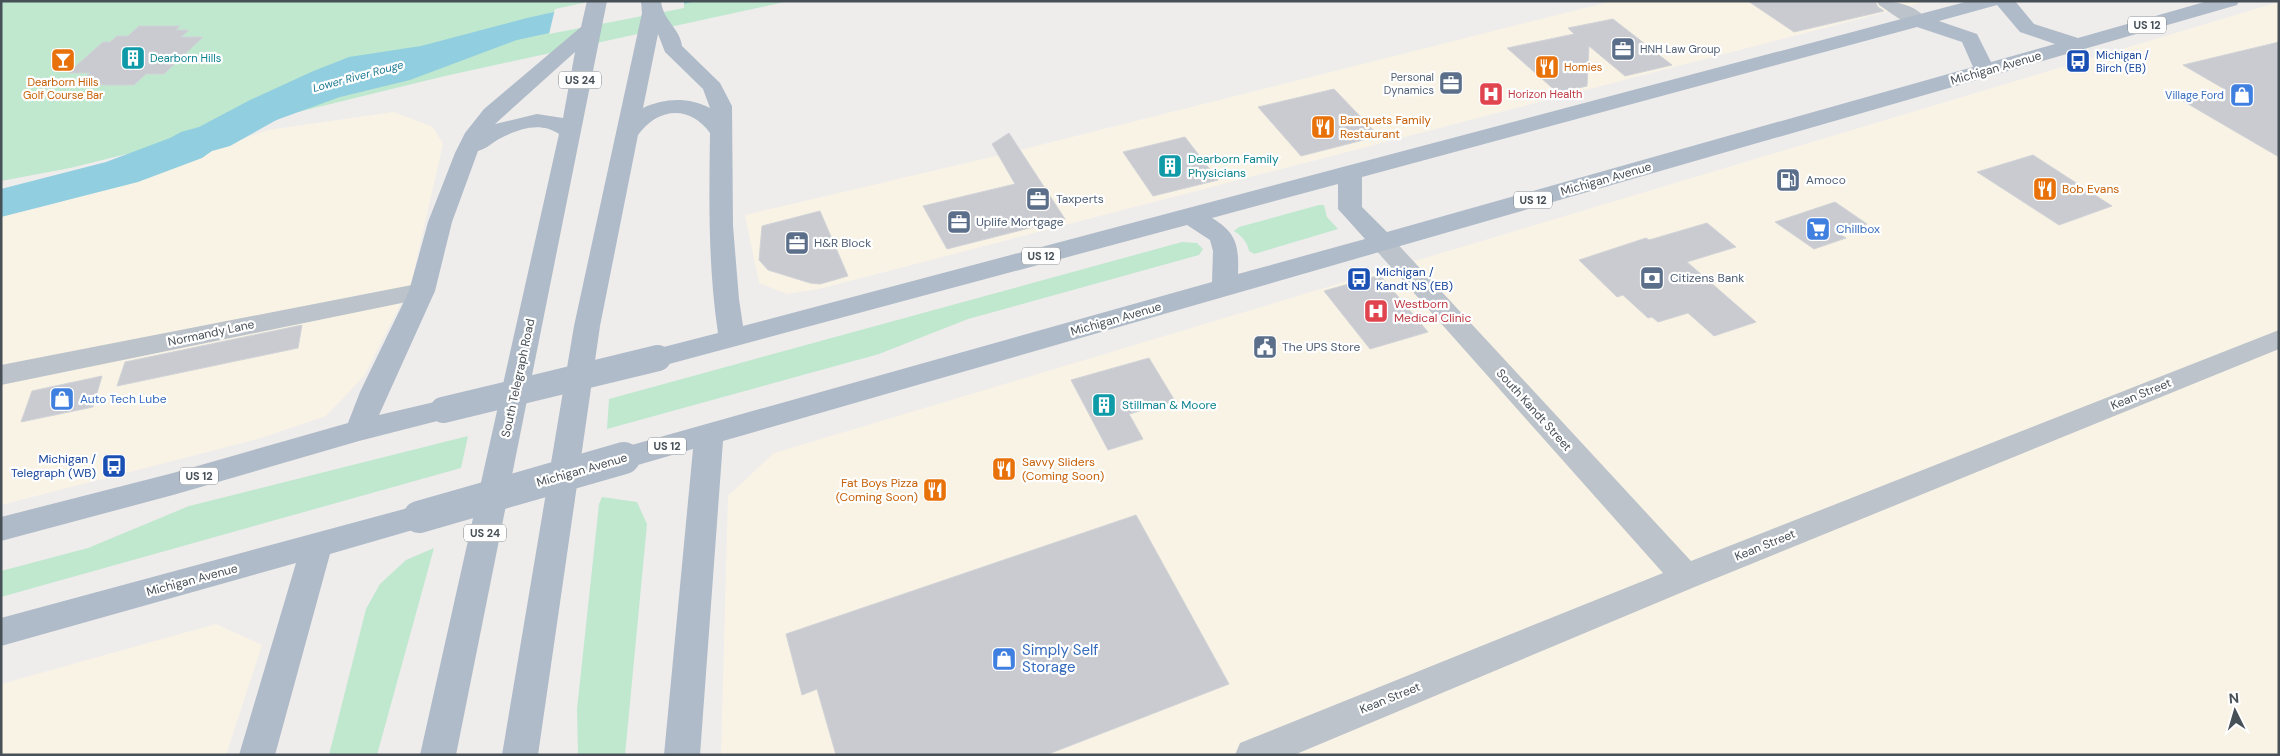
<svg xmlns="http://www.w3.org/2000/svg" width="2280" height="756" font-family="'DM Sans',sans-serif">
  <style>
    .commercial { fill: #f9f3e6 }
    .green { fill: #bfe8cf }
    .water { fill: #91cedf }
    .pier { fill: #efecec }
    .lines { fill: none; stroke-linecap: round; stroke-linejoin: round }
    .river { fill: #91cedf; fill-rule: evenodd }
    .building { fill: #cacbd0; stroke: #d1d3d7 }
    .minor { fill: #bcc3ca; fill-rule: evenodd }
    .primary { fill: #afbbc8; fill-rule: evenodd }
    .primary-bridge-far1 { stroke: #afbbc8; stroke-width: 26 }
    .primary-bridge { stroke: #afbbc8; stroke-width: 32 }
    .labels { text-anchor: middle; dominant-baseline: central; stroke-width: 4.5; stroke-linejoin: round; paint-order: stroke }
    .shield { fill: #fff; stroke: #7e8489; stroke-width: 1 }
    .shield-label { font-size: 11px; font-weight: bold; fill: #474f57 }
    .far-service-label { font-size: 11px; fill: #4e5e75; stroke: #fff; text-anchor: start }
    .far-transit-label { font-size: 11px; fill: #164399; stroke: #fff; text-anchor: start }
    .far-culture-label { font-size: 11px; fill: #0d838f; stroke: #fff; text-anchor: start }
    .far-food-label { font-size: 11px; fill: #c56008; stroke: #fff; text-anchor: start }
    .far-water-label { font-size: 11px; font-style: italic; fill: #1e7a93; stroke: #fff }
    .far-health-label { font-size: 11px; fill: #be3a42; stroke: #fff; text-anchor: start }
    .far-shop-label { font-size: 11px; fill: #366cbe; stroke: #fff; text-anchor: end }
    .street-label { font-size: 12px; fill: #474f57; stroke: #fff }
    .food-label { font-size: 12px; fill: #c56008; stroke: #fff; text-anchor: start }
    .culture-label { font-size: 12px; fill: #0d838f; stroke: #fff; text-anchor: start }
    .service-label { font-size: 12px; fill: #4e5e75; stroke: #fff; text-anchor: start }
    .shop-label { font-size: 12px; fill: #366cbe; stroke: #fff; text-anchor: start }
    .transit-label { font-size: 12px; fill: #164399; stroke: #fff; text-anchor: start }
    .health-label { font-size: 12px; fill: #be3a42; stroke: #fff; text-anchor: start }
    .near-shop-label { font-size: 15px; fill: #366cbe; stroke: #fff; text-anchor: start }
  </style>
  <rect width="100%" height="100%" fill="#efecec"/>
  <path class="commercial" d="M 1613,1 L 1928,1 L 819,289 L 787,294 L 759,283 L 745,215 L 1000,155 Z
    M 2279,2 L 2279,755 L 721,755 L 728,496 L 774,453 Z
    M 394,112 L 433,127 L 443,144 L 411,284 L 364,376 L 326,416 L 258,439 L 1,505 L 1,216 L 51,205 L 268,130 Z
    M 216,624 L 262,645 L 226,755 L 1,755 L 1,684 Z"/>
  <path class="green" d="M 1,1 L 789,1 L 445,76 L 70,168 L 1,181 Z
    M 1319,205 L 1324,205 L 1327,217 L 1338,229 L 1254,254 L 1249,251 C 1247,242 1242,236 1234,231 L 1239,227 Z
    M 1182,242 L 1197,243 L 1203,249 L 1199,255 L 968,319 L 879,354 L 607,429 L 609,399 Z
    M 468,436 L 461,468 L 1,597 L 1,571 L 88,548 L 189,506 Z
    M 602,497 L 637,502 L 647,524 L 625,755 L 578,755 L 577,709 L 599,504 Z
    M 434,548 L 377,755 L 329,755 L 366,609 L 380,584 L 406,560 Z"/>
  <path class="water" d="M 604,1 L 697,1 L 517,40 L 410,80 L 340,97 L 268,123 L 244,105 L 308,78 L 311,72 L 349,57 L 421,46 L 527,18 Z"/>
  <path class="pier" d="M 592,1 L 684,1 L 684,8 L 549,34 L 555,9 Z"/>
  <g class="lines">
    <path class="river" d="M 324,69 L 339,73 L 345,82 L 339,91 L 280,118 L 230,146 L 212,151 L 202,158 L 138,182 L 1,217 L 1,189 L 106,162 L 170,138 L 181,132 L 199,127 L 250,100 L 309,73 Z"/>
  </g>
  <path class="building" d="M 1748,1 L 1875,1 L 1878,7 L 1884,11 L 1794,32 Z
    M 1613,19 L 1672,65 L 1625,76 L 1589,46 L 1587,86 L 1558,93 L 1507,48 L 1574,34 L 1568,28 Z
    M 139,26 L 180,26 L 176,30 L 189,30 L 181,37 L 203,37 L 164,74 L 146,74 L 134,85 L 76,85 L 90,73 L 68,73 L 103,42 L 110,42 L 117,36 L 128,36 Z
    M 2279,42 L 2279,157 L 2183,101 L 2226,90 L 2183,65 Z
    M 1334,89 L 1379,136 L 1301,156 L 1258,107 Z
    M 1009,133 L 1065,219 L 947,249 L 923,206 L 1015,184 L 992,144 Z
    M 1185,137 L 1218,180 L 1153,196 L 1123,152 Z
    M 2033,155 L 2112,206 L 2059,225 L 1977,172 Z
    M 1835,202 L 1867,224 L 1839,234 L 1846,238 L 1814,249 L 1775,222 Z
    M 820,211 L 848,276 L 820,284 L 810,283 L 768,270 L 759,260 L 762,226 Z
    M 1707,223 L 1736,247 L 1687,262 L 1756,322 L 1714,336 L 1688,313 L 1658,322 L 1652,317 L 1648,318 L 1623,295 L 1617,297 L 1579,260 L 1646,238 L 1649,240 Z
    M 1380,275 L 1428,332 L 1370,349 L 1324,291 Z
    M 302,325 L 298,348 L 117,386 L 125,362 Z
    M 1149,358 L 1175,401 L 1129,414 L 1143,439 L 1108,450 L 1071,380 Z
    M 102,376 L 93,407 L 21,422 L 32,391 Z
    M 1136,515 L 1229,684 L 1046,755 L 836,755 L 817,689 L 802,695 L 786,634 Z"/>
  <g class="lines">
    <path class="minor" d="M 1877,1 C 1895,1 1916,4 1928,21 L 1925,25 C 1909,29 1893,14 1879,5 Z
      M 1383,235 L 1392,238 L 1691,561 L 2279,330 L 2279,349 L 1697,586 L 1294,755 L 1235,755 L 1240,743 L 1663,573 L 1374,248 L 1371,243 L 1374,238 Z
      M 422,283 L 431,285 L 435,291 L 431,297 L 1,385 L 1,365 Z"/>
    <path class="primary" d="M 587,1 L 607,1 L 456,755 L 420,755 L 559,134 C 540,121 518,129 499,139 C 492,143 486,149 478,151 L 452,222 L 435,291 L 379,415 L 443,400 L 453,403 L 457,410 L 453,417 L 359,441 L 173,495 L 1,541 L 1,517 L 173,473 L 348,423 L 360,392 L 409,291 L 428,222 L 455,153 L 465,133 L 484,109 L 581,27 ZM 575,52 L 563,118 L 537,114 L 495,124 Z
      M 641,1 L 661,1 C 663,21 680,28 682,46 L 720,83 L 732,106 L 733,226 L 739,299 L 743,326 L 1969,1 L 2015,1 L 2034,24 L 2078,38 L 2208,1 L 2239,1 L 2237,5 L 723,441 L 700,755 L 664,755 L 693,449 L 624,469 L 614,466 L 609,458 L 614,450 L 1212,282 L 1213,251 L 1210,240 L 1187,225 L 658,367 L 648,365 L 644,358 L 648,351 L 718,333 C 708,266 709,200 710,133 C 690,105 658,107 638,135 L 600,326 L 538,755 L 502,755 L 574,326 L 642,13 ZM 1997,5 L 2020,32 L 2055,44 L 1991,62 L 1977,34 L 1939,21 ZM 1917,27 L 1962,42 L 1973,67 L 1387,232 L 1362,207 L 1362,177 ZM 658,34 L 665,52 L 703,89 L 710,108 C 688,97 665,98 643,108 ZM 1338,184 L 1338,209 L 1365,239 L 1238,274 C 1239,246 1237,233 1212,218 Z
      M 419,505 L 430,509 L 434,517 L 430,525 L 330,554 L 275,755 L 239,755 L 296,563 L 1,646 L 1,618 Z"/>
    <path class="primary-bridge-far1" d="M 443,410 L 658,358"/>
    <path class="primary-bridge" d="M 419,517 L 624,458"/>
  </g>
  <defs>
    <symbol id="office-square" viewBox="-11 -11 22 22"><rect x="-9" y="-9" width="18" height="18" rx="4" fill="#5c6f8a" stroke="#fff"/><path d="M-6-3h4V-5.5h4V-3h4V5H-6ZM-1-4.5V-3h2v-1.5ZM-6 0V1H6V0Z" fill="#fff"/></symbol>
    <symbol id="building-square" viewBox="-11 -11 22 22"><rect x="-9" y="-9" width="18" height="18" rx="4" fill="#0f9aa8" stroke="#fff"/><path d="M-4-6H4V6H1V3H-1V6H-4ZM-2.5-4.3h1.7v1.8h-1.7ZM.8-4.3h1.7v1.8H.8ZM-2.5-1h1.7V.8h-1.7ZM.8-1h1.7V.8H.8Z" fill="#fff"/></symbol>
    <symbol id="bar-square" viewBox="-11 -11 22 22"><rect x="-9" y="-9" width="18" height="18" rx="4" fill="#e8710a" stroke="#fff"/><path d="M-6-5H6L.8 .8V4.5H3.5V6h-7V4.5H-.8V.8Z" fill="#fff"/></symbol>
    <symbol id="bus-square" viewBox="-11 -11 22 22"><rect x="-9" y="-9" width="18" height="18" rx="4" fill="#1a4fb4" stroke="#fff"/><path d="M-5-6H5V4H4V6H2V4H-2V6H-4V4H-5ZM-3.5-4V0h7V-4ZM-3.5 1.2v1.5H-2V1.2ZM2 1.2v1.5H3.5V1.2Z" fill="#fff"/></symbol>
    <symbol id="restaurant-square" viewBox="-11 -11 22 22"><rect x="-9" y="-9" width="18" height="18" rx="4" fill="#e8710a" stroke="#fff"/><path d="M-5-6h1v4h1v-4h1v4h1v-4h1v5L-1.5 .5V6h-2V.5L-5-1ZM5-6V6H3V1.5H1.5Q1.5-4 5-6Z" fill="#fff"/></symbol>
    <symbol id="hospital-square" viewBox="-11 -11 22 22"><rect x="-9" y="-9" width="18" height="18" rx="4" fill="#e0444e" stroke="#fff"/><path d="M-5-5h3v3.5h4V-5h3V5h-3V1.5h-4V5h-3Z" fill="#fff"/></symbol>
    <symbol id="shop-square" viewBox="-11 -11 22 22"><rect x="-9" y="-9" width="18" height="18" rx="4" fill="#3f7fe0" stroke="#fff"/><path d="M-5-2.5h2.3a2.7 3.5 0 0 1 5.4 0H5L5.5 6h-11ZM-1.5-2.5h3a1.5 2.3 0 0 0-3 0Z" fill="#fff"/></symbol>
    <symbol id="fuel-square" viewBox="-11 -11 22 22"><rect x="-9" y="-9" width="18" height="18" rx="4" fill="#5c6f8a" stroke="#fff"/><path d="M-5.5-6h7V0h2V4h1.3V-2.5L3-4.5l.8-.8L6-3V5H2.5V1h-1V6h-7ZM-4.2-4.7v3.2H.2V-4.7Z" fill="#fff"/></symbol>
    <symbol id="supermarket-square" viewBox="-11 -11 22 22"><rect x="-9" y="-9" width="18" height="18" rx="4" fill="#3f7fe0" stroke="#fff"/><path d="M-6-5.5h2.5l.6 2H6L4.5 2H-2.5L-4.4-4H-6ZM-1.5 3.2a1.3 1.3 0 1 0 .1 0ZM3 3.2a1.3 1.3 0 1 0 .1 0Z" fill="#fff"/></symbol>
    <symbol id="bank-square" viewBox="-11 -11 22 22"><rect x="-9" y="-9" width="18" height="18" rx="4" fill="#5c6f8a" stroke="#fff"/><path d="M-6-4H6V4H-6ZM0-2.3a2.3 2.3 0 1 0 0 4.6a2.3 2.3 0 1 0 0-4.6Z" fill="#fff"/></symbol>
    <symbol id="civic-square" viewBox="-11 -11 22 22"><rect x="-9" y="-9" width="18" height="18" rx="4" fill="#5c6f8a" stroke="#fff"/><path d="M-.6-6.5H3V-4.5H.6V-3L4-1V1h2V6H-6V1h2V-1L-.6-3ZM-1.2 2.5V6h2.4V2.5Z" fill="#fff"/></symbol>
  </defs>
  <g fill-rule="evenodd">
    <use href="#office-square" x="1609" y="35" width="28" height="28"/>
    <use href="#building-square" x="119" y="44" width="28" height="28"/>
    <use href="#bar-square" x="49" y="46" width="28" height="28"/>
    <use href="#bus-square" x="2064" y="47" width="28" height="28"/>
    <use href="#restaurant-square" x="1533" y="53" width="28" height="28"/>
    <use href="#office-square" x="1437" y="69" width="28" height="28"/>
    <use href="#hospital-square" x="1477" y="80" width="28" height="28"/>
    <use href="#shop-square" x="2228" y="81" width="28" height="28"/>
    <use href="#restaurant-square" x="1309" y="113" width="28" height="28"/>
    <use href="#building-square" x="1156" y="152" width="28" height="28"/>
    <use href="#fuel-square" x="1774" y="166" width="28" height="28"/>
    <use href="#restaurant-square" x="2031" y="175" width="28" height="28"/>
    <use href="#office-square" x="1024" y="185" width="28" height="28"/>
    <use href="#office-square" x="945" y="208" width="28" height="28"/>
    <use href="#supermarket-square" x="1804" y="215" width="28" height="28"/>
    <use href="#office-square" x="783" y="229" width="28" height="28"/>
    <use href="#bank-square" x="1638" y="264" width="28" height="28"/>
    <use href="#bus-square" x="1345" y="265" width="28" height="28"/>
    <use href="#hospital-square" x="1362" y="297" width="28" height="28"/>
    <use href="#civic-square" x="1251" y="333" width="28" height="28"/>
    <use href="#shop-square" x="48" y="385" width="28" height="28"/>
    <use href="#building-square" x="1090" y="391" width="28" height="28"/>
    <use href="#bus-square" x="100" y="452" width="28" height="28"/>
    <use href="#restaurant-square" x="990" y="455" width="28" height="28"/>
    <use href="#restaurant-square" x="921" y="476" width="28" height="28"/>
    <use href="#shop-square" x="990" y="645" width="28" height="28"/>
  </g>
  <g class="labels">
    <g class="shield">
      <rect x="2128" y="16.5" width="38" height="17" rx="4"/>
      <rect x="559" y="71.5" width="42" height="17" rx="4"/>
      <rect x="1514" y="191.5" width="38" height="17" rx="4"/>
      <rect x="1022" y="247.5" width="38" height="17" rx="4"/>
      <rect x="648" y="437.5" width="38" height="17" rx="4"/>
      <rect x="180" y="467.5" width="38" height="17" rx="4"/>
      <rect x="464" y="524.5" width="42" height="17" rx="4"/>
    </g>
    <g class="shield-label">
      <text x="2147" y="25">US 12</text>
      <text x="580" y="80">US 24</text>
      <text x="1533" y="200">US 12</text>
      <text x="1041" y="256">US 12</text>
      <text x="667" y="446">US 12</text>
      <text x="199" y="476">US 12</text>
      <text x="485" y="533">US 24</text>
    </g>
    <g class="far-service-label">
      <text x="1640" y="49">HNH Law Group</text>
      <text x="1434" y="77" text-anchor="end">Personal<tspan x="1434" dy="13">Dynamics</tspan></text>
    </g>
    <g class="far-transit-label">
      <text x="2096" y="55">Michigan /<tspan x="2096" dy="13">Birch (EB)</tspan></text>
    </g>
    <g class="far-culture-label">
      <text x="150" y="58">Dearborn Hills</text>
    </g>
    <g class="far-food-label">
      <text x="1564" y="67">Homies</text>
      <text x="63" y="82" text-anchor="middle">Dearborn Hills<tspan x="63" dy="13">Golf Course Bar</tspan></text>
    </g>
    <g class="far-water-label">
      <text transform="translate(358 76) rotate(-15)">Lower River Rouge</text>
    </g>
    <g class="far-health-label">
      <text x="1508" y="94">Horizon Health</text>
    </g>
    <g class="far-shop-label">
      <text x="2224" y="95">Village Ford</text>
    </g>
    <g class="street-label">
      <text transform="translate(1996 68) rotate(-16)">Michigan Avenue</text>
      <text transform="translate(1606 179) rotate(-16)">Michigan Avenue</text>
      <text transform="translate(1116 319) rotate(-16)">Michigan Avenue</text>
      <text transform="translate(211 333) rotate(-12)">Normandy Lane</text>
      <text transform="translate(518 378) rotate(-78)">South Telegraph Road</text>
      <text transform="translate(2141 394) rotate(-22)">Kean Street</text>
      <text transform="translate(1534 410) rotate(48)">South Kandt Street</text>
      <text transform="translate(582 470) rotate(-16)">Michigan Avenue</text>
      <text transform="translate(1765 545) rotate(-22)">Kean Street</text>
      <text transform="translate(192 580) rotate(-15)">Michigan Avenue</text>
      <text transform="translate(1390 698) rotate(-22)">Kean Street</text>
    </g>
    <g class="food-label">
      <text x="1340" y="120">Banquets Family<tspan x="1340" dy="14">Restaurant</tspan></text>
      <text x="2062" y="189">Bob Evans</text>
      <text x="1022" y="462">Savvy Sliders<tspan x="1022" dy="14">(Coming Soon)</tspan></text>
      <text x="918" y="483" text-anchor="end">Fat Boys Pizza<tspan x="918" dy="14">(Coming Soon)</tspan></text>
    </g>
    <g class="culture-label">
      <text x="1188" y="159">Dearborn Family<tspan x="1188" dy="14">Physicians</tspan></text>
      <text x="1122" y="405">Stillman &amp; Moore</text>
    </g>
    <g class="service-label">
      <text x="1806" y="180">Amoco</text>
      <text x="1056" y="199">Taxperts</text>
      <text x="976" y="222">Uplife Mortgage</text>
      <text x="814" y="243">H&amp;R Block</text>
      <text x="1670" y="278">Citizens Bank</text>
      <text x="1282" y="347">The UPS Store</text>
    </g>
    <g class="shop-label">
      <text x="1836" y="229">Chillbox</text>
      <text x="80" y="399">Auto Tech Lube</text>
    </g>
    <g class="transit-label">
      <text x="1376" y="272">Michigan /<tspan x="1376" dy="14">Kandt NS (EB)</tspan></text>
      <text x="96" y="459" text-anchor="end">Michigan /<tspan x="96" dy="14">Telegraph (WB)</tspan></text>
    </g>
    <g class="health-label">
      <text x="1394" y="304">Westborn<tspan x="1394" dy="14">Medical Clinic</tspan></text>
    </g>
    <g class="near-shop-label">
      <text x="1022" y="650">Simply Self<tspan x="1022" dy="17">Storage</tspan></text>
    </g>
  </g>
  <rect width="2280" height="756" fill="none" stroke="#474f57" stroke-width="5"/>
  <g transform="translate(2235 711) rotate(355)" stroke="#ffffff" stroke-width="4" paint-order="stroke">
  <path d="M0-4L9 19L0 12L-9 19Z" fill="#474f57"/>
  <text y="-8" font-size="14" font-weight="bold" text-anchor="middle" fill="#474f57">N</text>
  </g>
</svg>
